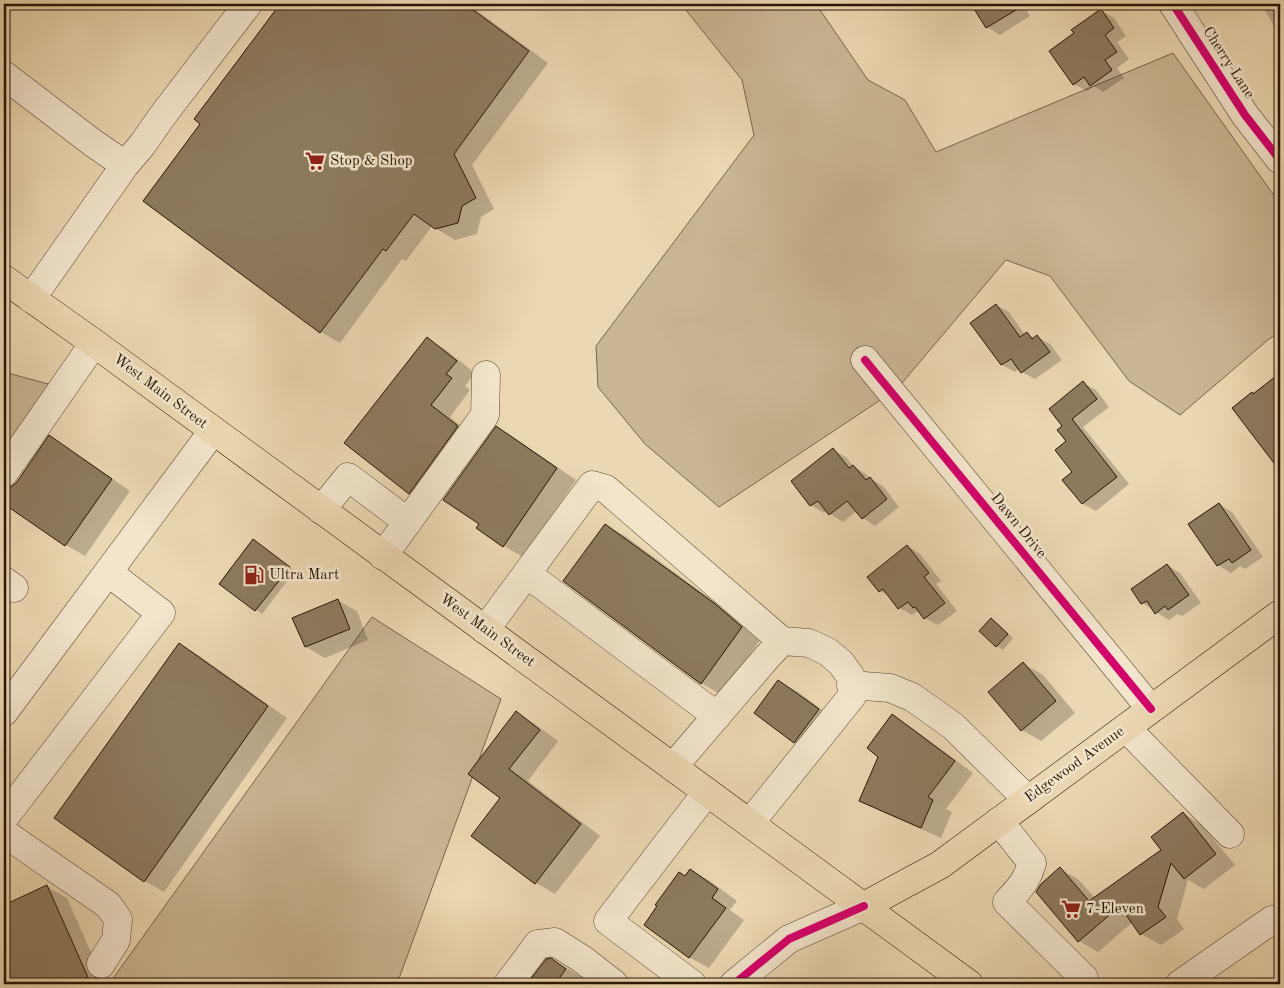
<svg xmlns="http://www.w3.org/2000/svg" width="1284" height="988" font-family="'Old Standard TT',serif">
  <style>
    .green { fill: #cab693; stroke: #78664a }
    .shadow { fill: #0003 }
    .building { fill: #8d7a5d; stroke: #271502 }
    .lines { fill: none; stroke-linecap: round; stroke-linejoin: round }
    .minor-casing { stroke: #58462e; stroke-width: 29 }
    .major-casing { stroke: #271502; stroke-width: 29 }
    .minor { stroke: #f2e5cc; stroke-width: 28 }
    .major { stroke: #ebd7b1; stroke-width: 28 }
    .cycleway-casing { stroke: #f2e5cc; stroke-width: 11 }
    .cycleway { stroke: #d6006c; stroke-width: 8 }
    .labels { text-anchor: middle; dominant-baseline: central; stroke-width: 5; stroke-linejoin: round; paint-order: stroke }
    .street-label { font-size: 15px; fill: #271502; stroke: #f2e5cc }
    .poi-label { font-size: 15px; fill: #271502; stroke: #f2e5cc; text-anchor: start }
  </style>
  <rect width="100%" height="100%" fill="#ebd7b1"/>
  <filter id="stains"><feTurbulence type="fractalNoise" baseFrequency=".004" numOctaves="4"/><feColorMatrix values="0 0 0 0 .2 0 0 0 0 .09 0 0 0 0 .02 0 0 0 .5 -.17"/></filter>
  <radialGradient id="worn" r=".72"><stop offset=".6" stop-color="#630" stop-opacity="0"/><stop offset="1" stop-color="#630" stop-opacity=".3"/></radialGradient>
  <path class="green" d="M 681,4 L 816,4 L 868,80 L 905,100 L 936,152 L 1173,53 L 1280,204 L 1280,332 L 1269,339 L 1180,415 L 1129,381 L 1050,276 L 1006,260 L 897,389 L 719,507 L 645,444 L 598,387 L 596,346 L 754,135 L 742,80 Z
    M 4,372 L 52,385 L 4,449 Z
    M 372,617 L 501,699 L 397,984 L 109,984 Z"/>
  <path class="shadow" d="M 281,4 L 468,4 L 548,63 L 472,165 L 494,209 L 481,217 L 477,234 L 455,240 L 432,226 L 406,261 L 402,259 L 340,343 L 321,332 L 202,124 L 196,119 Z
    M 973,4 L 1022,4 L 1030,16 L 1000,35 L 987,27 Z
    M 1261,4 L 1280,4 L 1280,33 L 1277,31 Z
    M 1101,11 L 1114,18 L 1126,36 L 1117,42 L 1129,59 L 1117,68 L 1124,78 L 1103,92 L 1094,86 L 1087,91 L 1074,84 L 1075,33 Z
    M 996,305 L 1009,312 L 1025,335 L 1027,334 L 1035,338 L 1037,337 L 1050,344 L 1062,360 L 1035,379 L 1022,372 L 1020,368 L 1015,372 L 1002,365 L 972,323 Z
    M 427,339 L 446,350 L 475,373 L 465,386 L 470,390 L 450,417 L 476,438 L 429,504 L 410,493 Z
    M 1280,375 L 1280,462 L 1271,457 L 1254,395 Z
    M 1083,383 L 1096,390 L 1109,407 L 1083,427 L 1129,484 L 1096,511 L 1083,504 L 1064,480 L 1074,472 L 1064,426 Z
    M 497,428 L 516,439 L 576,480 L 523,557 L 504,546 L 481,524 Z
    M 49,437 L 68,448 L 130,491 L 85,556 L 66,545 L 4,502 L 4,489 L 11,488 L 18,483 Z
    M 833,450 L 846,457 L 853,466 L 866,474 L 871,479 L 883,486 L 899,507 L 875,526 L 863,518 L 857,511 L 843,522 L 830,514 L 827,510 L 824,513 L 811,505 L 793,482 Z
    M 1219,504 L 1232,512 L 1263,557 L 1245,569 L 1240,566 L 1231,573 L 1218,565 Z
    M 605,525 L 625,536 L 734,616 L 761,639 L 720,694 L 701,683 Z
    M 253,540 L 295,571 L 262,614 L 220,583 Z
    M 907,546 L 920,554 L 941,581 L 936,584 L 957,611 L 938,625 L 925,618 L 919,610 L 912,615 L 899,608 L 891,597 L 880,591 Z
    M 1167,565 L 1180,573 L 1201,603 L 1182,616 L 1177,614 L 1169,620 L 1142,603 Z
    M 337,600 L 357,611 L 368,640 L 325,658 L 306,647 Z
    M 991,620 L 997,623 L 1013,638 L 1003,650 L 997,646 Z
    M 179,644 L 198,655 L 287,718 L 164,892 L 145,881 Z
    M 1024,664 L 1043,675 L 1075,713 L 1041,741 L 1022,730 Z
    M 779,681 L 798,692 L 837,721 L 814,753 L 795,742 L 756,713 Z
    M 516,713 L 535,724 L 558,741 L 528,781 L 600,836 L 555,894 L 536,883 L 473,836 L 501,798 Z
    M 892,716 L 911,727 L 973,773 L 946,809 L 952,812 L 941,838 L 880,811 L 861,800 L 880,756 Z
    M 1183,813 L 1202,825 L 1235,865 L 1204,889 L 1188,880 L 1177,919 L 1184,929 L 1161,945 L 1141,934 L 1133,922 L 1098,952 L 1079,941 L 1060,869 L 1079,880 L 1095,898 L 1163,850 Z
    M 691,870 L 710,881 L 737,901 L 730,910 L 744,920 L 709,968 L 689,957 L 685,877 Z
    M 47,887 L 67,898 L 105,984 L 4,984 L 4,906 Z
    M 551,959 L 587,980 L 592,984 L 529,984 L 547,960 Z
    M 1280,972 L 1280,984 L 1266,984 Z"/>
  <path class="building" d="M 280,4 L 465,4 L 529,51 L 454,154 L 476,198 L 462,206 L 458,223 L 435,229 L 414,214 L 386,251 L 383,249 L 320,333 L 143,201 L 200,124 L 194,119 Z
    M 971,4 L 1026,4 L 986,28 Z
    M 1101,9 L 1114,28 L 1105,35 L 1117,52 L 1105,60 L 1112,70 L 1090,86 L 1084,77 L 1073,85 L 1049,51 L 1074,33 L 1071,30 Z
    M 996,304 L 1020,337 L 1027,332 L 1032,339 L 1037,335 L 1050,352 L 1021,373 L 1011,359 L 1001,365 L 970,323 Z
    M 427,337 L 457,361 L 446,374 L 452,378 L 431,405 L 458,426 L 409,494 L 344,443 Z
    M 1280,373 L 1280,471 L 1232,408 L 1252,392 L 1253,394 Z
    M 1083,381 L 1097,399 L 1072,419 L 1117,477 L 1082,504 L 1062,480 L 1072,472 L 1055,450 L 1066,441 L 1057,430 L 1062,426 L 1049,409 Z
    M 496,426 L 557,468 L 503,547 L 476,528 L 479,524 L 443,500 Z
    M 49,435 L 112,479 L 65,546 L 4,504 L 4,488 L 11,487 L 17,482 Z
    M 833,448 L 849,468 L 853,465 L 866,480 L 870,477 L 887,499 L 862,519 L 847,501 L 829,515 L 818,501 L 810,506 L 791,481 Z
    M 1219,503 L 1251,550 L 1232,563 L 1229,559 L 1217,566 L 1188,524 Z
    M 605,524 L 714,603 L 742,627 L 701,684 L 563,581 Z
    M 253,539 L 290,567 L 255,611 L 219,584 Z
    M 907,545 L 929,573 L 924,577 L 945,603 L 924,619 L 915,607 L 913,608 L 908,602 L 898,609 L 883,589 L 879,592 L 867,577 Z
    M 1167,564 L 1189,595 L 1168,610 L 1165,606 L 1155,614 L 1147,601 L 1141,604 L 1131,589 Z
    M 338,599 L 350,629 L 305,647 L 292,618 Z
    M 991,618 L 1008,634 L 996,647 L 979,631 Z
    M 179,643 L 268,706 L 144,882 L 54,818 Z
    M 1023,662 L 1056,701 L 1021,731 L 988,692 Z
    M 778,680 L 819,709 L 794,743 L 754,713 Z
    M 516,711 L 540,730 L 509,769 L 581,824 L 535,884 L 471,836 L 500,798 L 468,774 Z
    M 892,714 L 955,761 L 928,797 L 933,800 L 921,828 L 859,801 L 878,757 L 867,748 Z
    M 1183,812 L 1216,854 L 1184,879 L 1171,863 L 1158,907 L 1166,917 L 1140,935 L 1120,906 L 1078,942 L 1036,892 L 1041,884 L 1060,867 L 1089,901 L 1161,850 L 1151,837 Z
    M 690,869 L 718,889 L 712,898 L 726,908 L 689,958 L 644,925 L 657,906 L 655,905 L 679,872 L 685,876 Z
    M 47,885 L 91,984 L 4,984 L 4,905 Z
    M 551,958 L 566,969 L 555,984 L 527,984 L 546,959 Z"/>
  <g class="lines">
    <defs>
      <path id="minor" d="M 1173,4 L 1245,115 L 1280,160
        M 4,75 L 93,143 L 125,165
        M 31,299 L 125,165 L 142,145 L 163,115 L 248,4
        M 865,360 L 1151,709
        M 4,473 L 94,343
        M 321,510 L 348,477 L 408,522
        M 383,556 L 485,415 L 486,375
        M 527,574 L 717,716
        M 4,581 L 14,588
        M 485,630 L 592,485 L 606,489 L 782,641
        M 851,685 L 890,688 L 912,697 L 953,726 L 1028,800
        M 4,712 L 213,431
        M 1126,728 L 1230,834
        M 673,767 L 767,657 L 782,641 L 809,643 L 828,652 L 841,663 L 851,677 L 852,696 L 750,823
        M 4,818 L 161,613 L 108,572
        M 999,821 L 1032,863 C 1027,881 1019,889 1007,902 L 1084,978 L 1078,984
        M 4,833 L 108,905 L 118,919 L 116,940 L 101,964
        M 508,984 L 538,944 L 555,942 L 582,959 L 614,984
        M 692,984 L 608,921 L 707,792
        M 734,984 L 789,939 L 864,906
        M 1180,984 L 1272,920 L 1280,919"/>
      <path id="major" d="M 4,279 L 94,343 L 969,984
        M 864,906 L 940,865 L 1280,614"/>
    </defs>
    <use href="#minor" class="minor-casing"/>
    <use href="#major" class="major-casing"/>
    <use href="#minor" class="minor"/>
    <use href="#major" class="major"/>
    <defs>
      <path id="cycleway" d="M 1173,4 L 1245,115 L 1280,160
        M 865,360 L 1151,709
        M 734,984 L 789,939 L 864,906"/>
    </defs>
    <use href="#cycleway" class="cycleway-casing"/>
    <use href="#cycleway" class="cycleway"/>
  </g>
  <defs>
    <symbol id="supermarket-bare" viewBox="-9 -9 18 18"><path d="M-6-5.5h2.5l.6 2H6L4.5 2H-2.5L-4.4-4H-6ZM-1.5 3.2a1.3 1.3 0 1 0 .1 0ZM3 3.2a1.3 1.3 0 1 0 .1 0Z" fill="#8f2418" stroke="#f2e5cc" stroke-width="2.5" paint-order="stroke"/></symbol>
    <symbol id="fuel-bare" viewBox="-9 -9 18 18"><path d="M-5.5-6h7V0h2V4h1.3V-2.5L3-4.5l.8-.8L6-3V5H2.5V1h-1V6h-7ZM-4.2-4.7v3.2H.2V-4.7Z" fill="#8f2418" stroke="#f2e5cc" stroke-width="2.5" paint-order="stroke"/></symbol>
  </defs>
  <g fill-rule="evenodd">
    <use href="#supermarket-bare" x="301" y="147" width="28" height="28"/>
    <use href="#fuel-bare" x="240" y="561" width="28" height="28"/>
    <use href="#supermarket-bare" x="1057" y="895" width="28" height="28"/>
  </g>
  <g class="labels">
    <g class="street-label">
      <text transform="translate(1228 63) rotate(57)">Cherry Lane</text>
      <text transform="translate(160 392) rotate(37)">West Main Street</text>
      <text transform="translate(1018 526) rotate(51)">Dawn Drive</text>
      <text transform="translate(487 631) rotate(36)">West Main Street</text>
      <text transform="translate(1075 765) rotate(-36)">Edgewood Avenue</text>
    </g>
    <g class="poi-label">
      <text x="330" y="161">Stop &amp; Shop</text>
      <text x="269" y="575">Ultra Mart</text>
      <text x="1086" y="909">7-Eleven</text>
    </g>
  </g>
  <rect width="1284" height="988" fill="none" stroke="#ebd7b1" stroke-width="20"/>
  <rect x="5" y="5" width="1274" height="978" fill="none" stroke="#271502" stroke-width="2.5"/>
  <rect x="10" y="10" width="1264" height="968" fill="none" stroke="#271502"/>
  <rect width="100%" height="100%" filter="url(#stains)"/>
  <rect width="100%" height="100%" fill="url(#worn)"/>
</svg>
